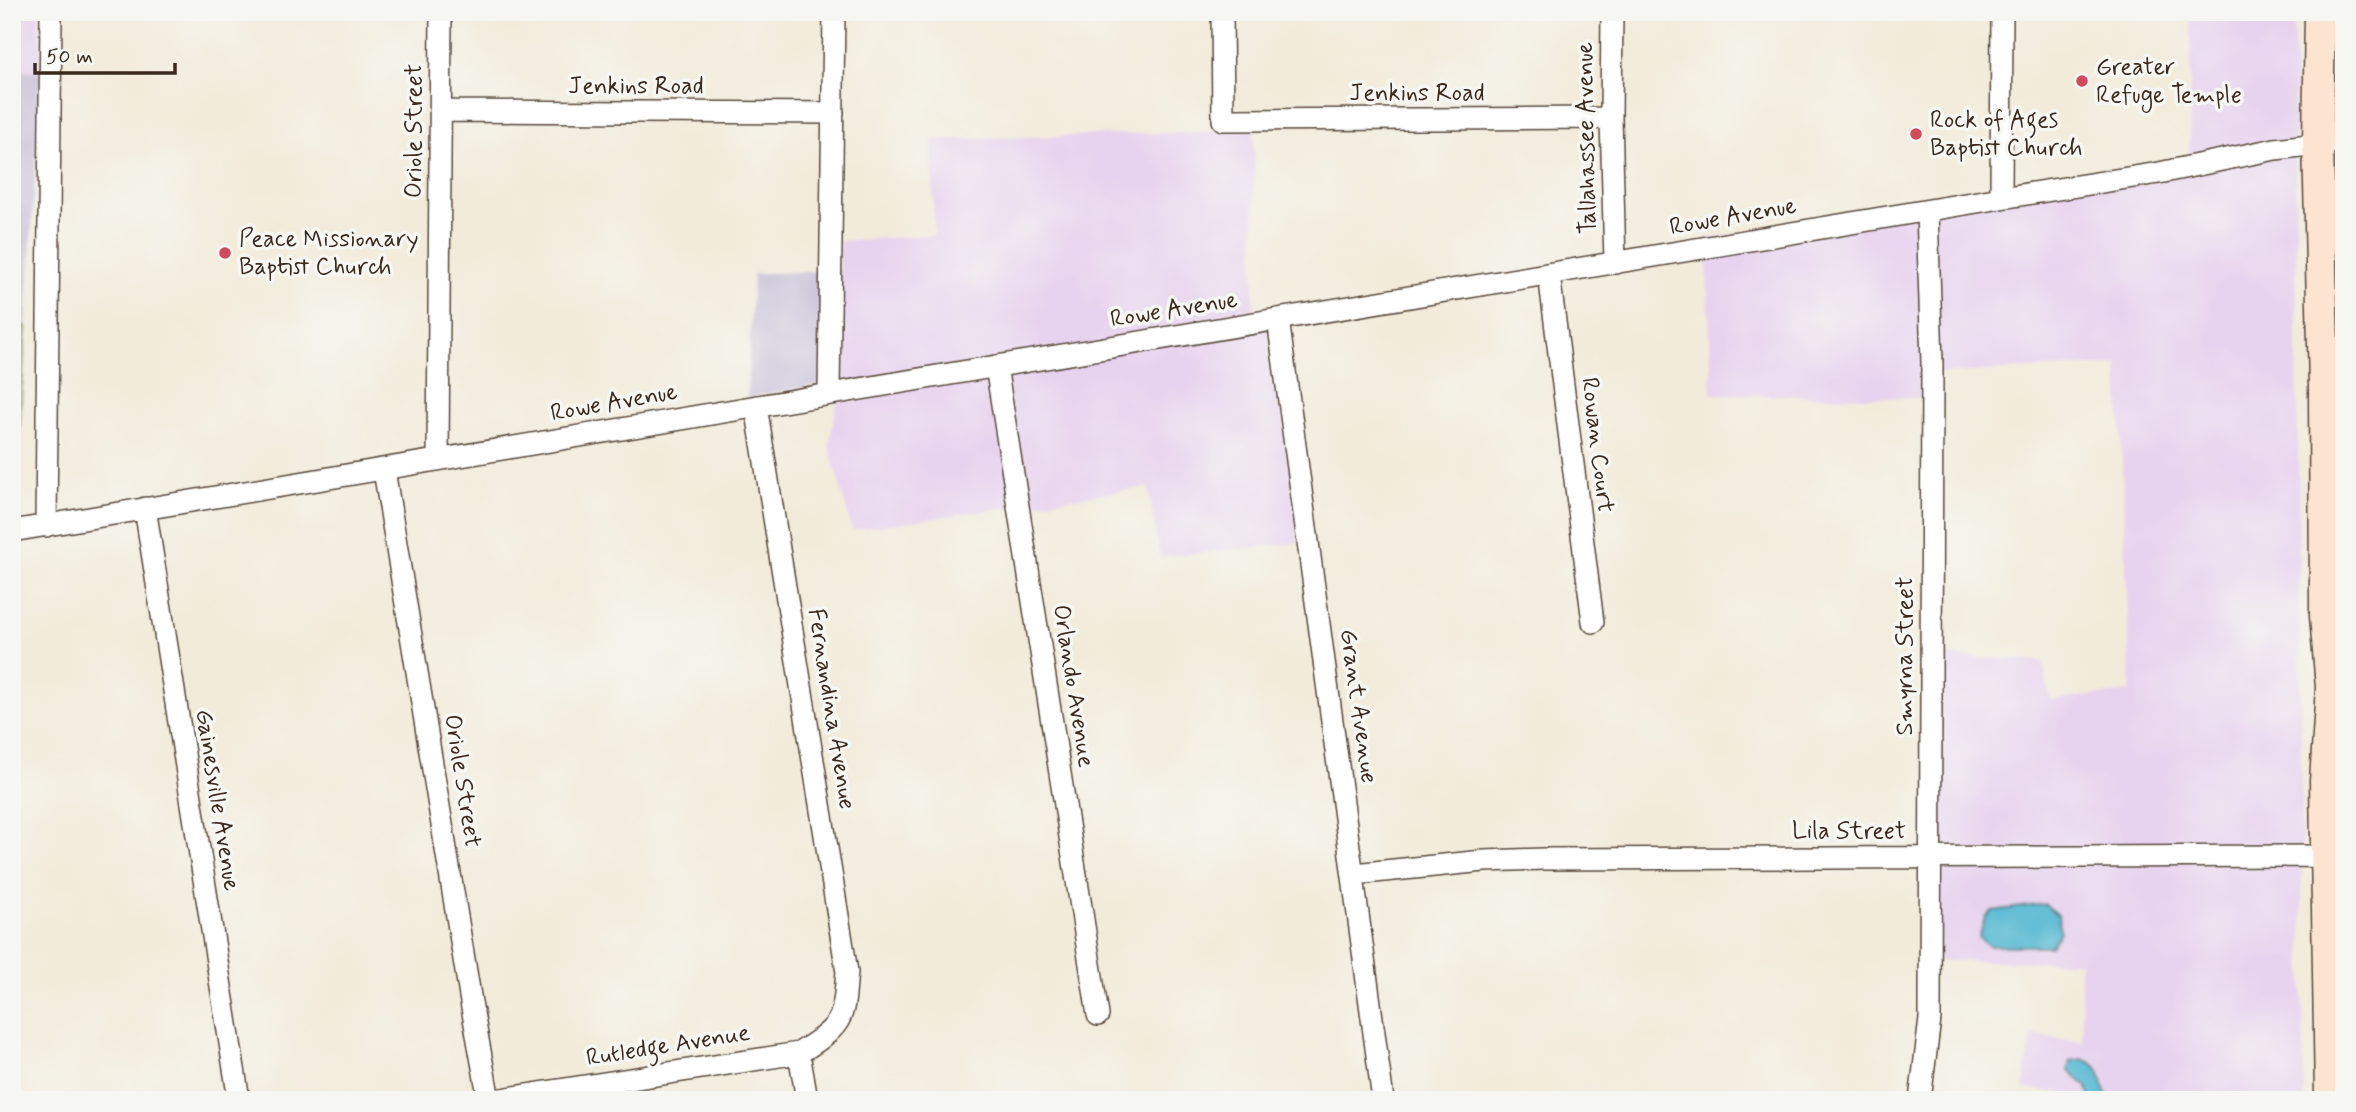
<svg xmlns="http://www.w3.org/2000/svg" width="2356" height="1112" font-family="Mynerve,sans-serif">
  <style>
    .built { fill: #e7d2ef }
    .industrial { fill: #c8bfd8 }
    .forest { fill: #8bab5f; stroke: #636a3e; stroke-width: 2 }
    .water { fill: #53b8d2; stroke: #477178; stroke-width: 2 }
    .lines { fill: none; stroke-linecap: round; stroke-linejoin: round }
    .minor-casing { stroke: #57473a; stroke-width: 24 }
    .secondary-casing { stroke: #57473a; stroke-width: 33 }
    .minor { stroke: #fff; stroke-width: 21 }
    .secondary { stroke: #fde4d1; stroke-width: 30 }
    .poi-dot { fill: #d1495b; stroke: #f6f6f2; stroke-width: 2.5 }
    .labels { text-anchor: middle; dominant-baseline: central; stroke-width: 7; stroke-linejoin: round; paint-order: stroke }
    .poi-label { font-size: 24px; fill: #3b2a1e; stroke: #f6f6f2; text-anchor: start }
    .street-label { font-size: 24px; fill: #3b2a1e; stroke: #f6f6f2 }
  </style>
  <rect width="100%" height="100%" fill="#f6f6f2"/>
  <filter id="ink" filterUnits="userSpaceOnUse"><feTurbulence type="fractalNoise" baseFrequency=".0143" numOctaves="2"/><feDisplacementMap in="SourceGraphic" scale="14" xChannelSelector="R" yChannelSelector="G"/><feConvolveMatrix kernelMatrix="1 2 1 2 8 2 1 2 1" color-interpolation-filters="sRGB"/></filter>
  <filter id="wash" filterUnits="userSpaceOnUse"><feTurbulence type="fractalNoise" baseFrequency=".00686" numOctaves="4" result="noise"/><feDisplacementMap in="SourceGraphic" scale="28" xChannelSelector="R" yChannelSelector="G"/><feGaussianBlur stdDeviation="1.57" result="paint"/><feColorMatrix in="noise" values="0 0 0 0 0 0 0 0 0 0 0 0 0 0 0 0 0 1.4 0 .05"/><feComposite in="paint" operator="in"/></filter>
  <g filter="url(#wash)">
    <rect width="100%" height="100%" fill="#f3ebda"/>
    <path class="built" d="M 12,12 L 39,12 L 41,71 L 12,70 Z
      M 2191,12 L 2294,12 L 2304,1100 L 2066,1100 L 2061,1093 L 2023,1088 L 2032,1035 L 2083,1042 L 2080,962 L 1939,961 L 1937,656 L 2043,661 L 2050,700 L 2131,692 L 2118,365 L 1921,374 L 1920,398 L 1712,394 L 1706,239 L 2189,158 Z
      M 1254,130 L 1254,313 L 1271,312 L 1299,543 L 1160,557 L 1148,487 L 852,530 L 829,445 L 841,380 L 839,241 L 934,235 L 932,140 Z"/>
    <path class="industrial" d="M 12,70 L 41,71 L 26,326 L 12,326 Z
      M 839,270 L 841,380 L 747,398 L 753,274 Z"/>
    <path class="forest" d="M 12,326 L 26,326 L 14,512 L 12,513 Z"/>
    <path class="water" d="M 2045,904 L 2058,916 L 2060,932 L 2051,946 L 1989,946 L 1979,938 L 1985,917 L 1992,911 Z
      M 2082,1059 C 2107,1066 2098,1082 2109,1100 L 2091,1100 L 2087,1086 L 2069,1071 L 2071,1061 Z"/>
  </g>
  <g filter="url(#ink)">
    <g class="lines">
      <defs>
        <path id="minor" d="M 1222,12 L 1223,120 L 1611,118
          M 1612,12 L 1611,118 L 1615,263
          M 440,111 L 833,113
          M 2001,198 L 2002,12
          M 1549,274 L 1593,622
          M 1278,319 L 1383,1100
          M 996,366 L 1098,1015
          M 829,393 L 834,12
          M 438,460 L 441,12
          M 384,470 L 471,1002 L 489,1100
          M 145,508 L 239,1100
          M 46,526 L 51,12
          M 12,531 L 2001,198 L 2159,173 L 2275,149 L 2344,141
          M 1354,874 L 1484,861 L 1543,859 L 2326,856 L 2344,860
          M 799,1053 L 807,1100
          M 495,1100 L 799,1053 C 812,1045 830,1034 838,1021 C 846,1008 845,987 847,972 L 756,406
          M 1920,1100 L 1930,1019 L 1932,362 L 1927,211"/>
        <path id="secondary" d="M 2320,12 L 2318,143 L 2324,386 L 2325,616 L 2331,687 L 2325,781 L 2330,1100"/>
      </defs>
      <use href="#minor" class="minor-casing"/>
      <use href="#secondary" class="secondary-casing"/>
      <use href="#minor" class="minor"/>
      <use href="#secondary" class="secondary"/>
    </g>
  </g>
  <g class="poi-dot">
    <circle cx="2082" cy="81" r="7"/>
    <circle cx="1916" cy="134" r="7"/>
    <circle cx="225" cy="253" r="7"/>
  </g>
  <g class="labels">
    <g class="poi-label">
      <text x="2096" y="67">Greater<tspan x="2096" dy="28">Refuge Temple</tspan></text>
      <text x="1930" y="120">Rock of Ages<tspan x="1930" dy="28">Baptist Church</tspan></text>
      <text x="239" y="239">Peace Missionary<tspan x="239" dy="28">Baptist Church</tspan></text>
    </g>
    <g class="street-label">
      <text x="636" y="86">Jenkins Road</text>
      <text x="1417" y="93">Jenkins Road</text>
      <text transform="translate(414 131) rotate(-90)">Oriole Street</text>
      <text transform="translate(1587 138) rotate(-91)">Tallahassee Avenue</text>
      <text transform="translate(1733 217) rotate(-10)">Rowe Avenue</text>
      <text transform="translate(1174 310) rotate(-9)">Rowe Avenue</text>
      <text transform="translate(614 403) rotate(-10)">Rowe Avenue</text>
      <text transform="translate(1597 445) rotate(83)">Rowan Court</text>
      <text transform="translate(1905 656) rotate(-90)">Smyrna Street</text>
      <text transform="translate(1073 686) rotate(81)">Orlando Avenue</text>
      <text transform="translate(1358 706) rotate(82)">Grant Avenue</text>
      <text transform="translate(831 709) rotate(81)">Fernandina Avenue</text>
      <text transform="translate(462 781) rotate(81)">Oriole Street</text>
      <text transform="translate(217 800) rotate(81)">Gainesville Avenue</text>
      <text x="1849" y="831">Lila Street</text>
      <text transform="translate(668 1046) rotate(-9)">Rutledge Avenue</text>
    </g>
  </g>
  <rect width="2356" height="1112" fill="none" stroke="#f6f6f2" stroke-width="42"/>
  <path d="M35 63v10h140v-10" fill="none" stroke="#3b2a1e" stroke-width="3.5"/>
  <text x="46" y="63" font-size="21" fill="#3b2a1e" stroke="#f6f6f2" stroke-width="5" paint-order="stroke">50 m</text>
</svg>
